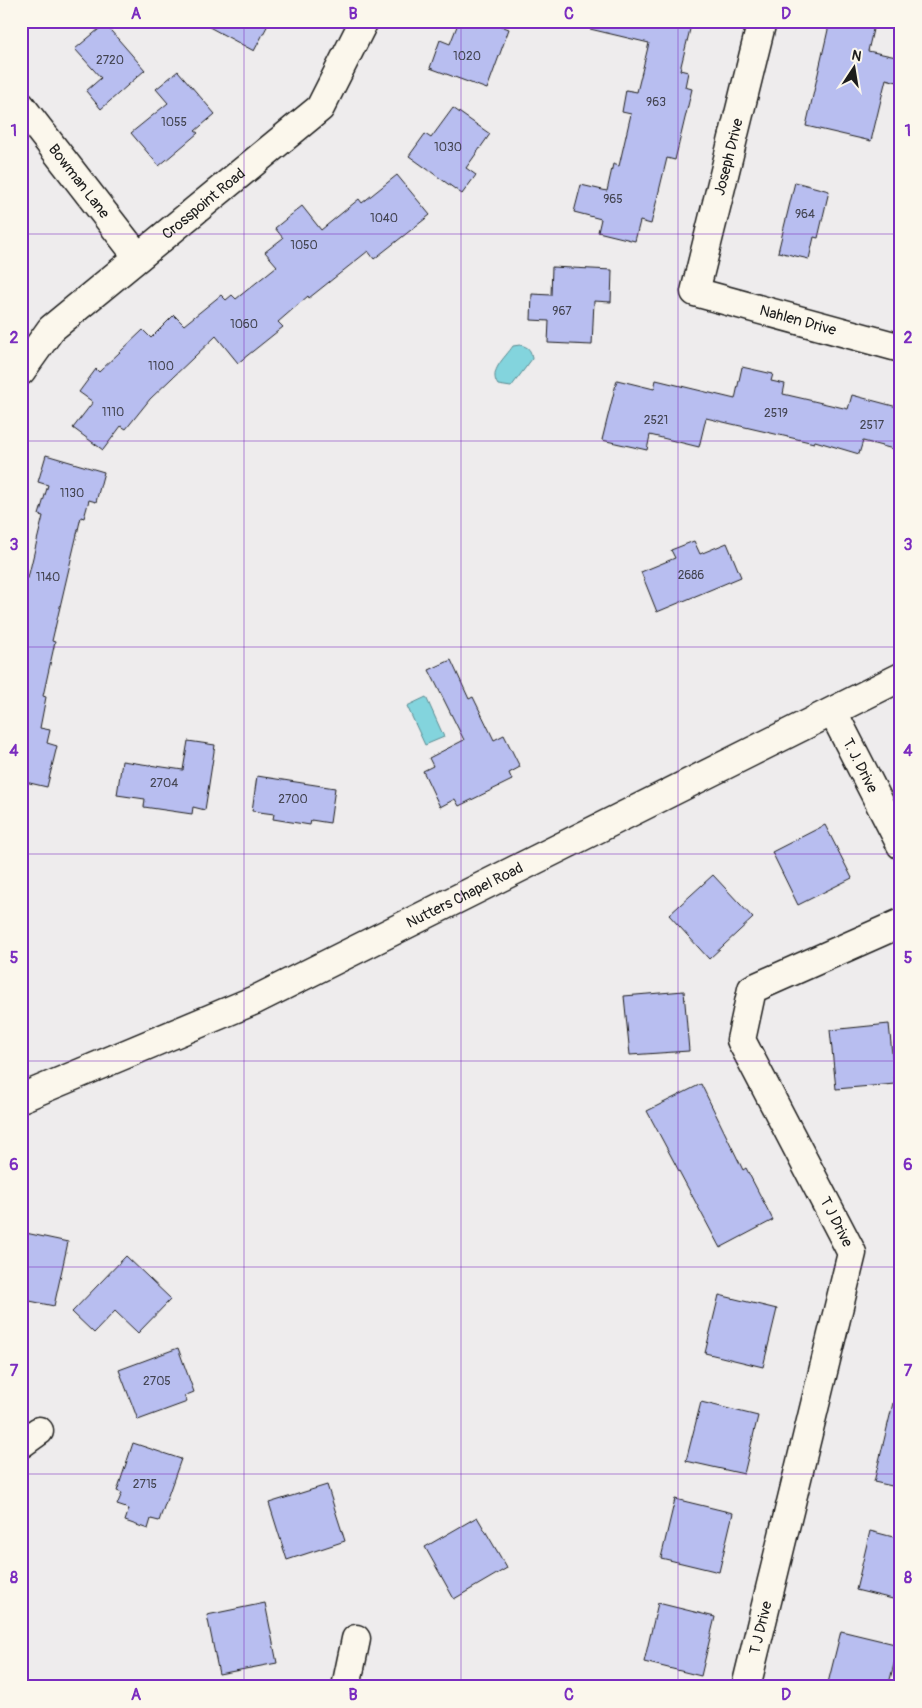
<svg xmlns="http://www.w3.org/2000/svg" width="922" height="1708" font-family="Pangolin,sans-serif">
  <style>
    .water { fill: #83d4dd; stroke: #5a8a90 }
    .building { fill: #b8bef0; stroke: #1c1c1c }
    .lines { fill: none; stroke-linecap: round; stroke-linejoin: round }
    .street-casing { stroke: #1c1c1c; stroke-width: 31 }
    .street { stroke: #fbf7ec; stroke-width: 28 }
    .grid { fill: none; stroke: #7b2cbf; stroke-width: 1; stroke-opacity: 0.55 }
    .labels { text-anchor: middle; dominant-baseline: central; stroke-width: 4; stroke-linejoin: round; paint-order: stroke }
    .number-label { font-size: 12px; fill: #434451 }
    .street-label { font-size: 15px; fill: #1c1c1c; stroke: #fbf7ec }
    .neatline { fill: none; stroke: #7b2cbf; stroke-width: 2 }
    .grid-label { font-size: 16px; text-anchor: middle; font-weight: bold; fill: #7b2cbf }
  </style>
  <rect width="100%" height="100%" fill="#eeeced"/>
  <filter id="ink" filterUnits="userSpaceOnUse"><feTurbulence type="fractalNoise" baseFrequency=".02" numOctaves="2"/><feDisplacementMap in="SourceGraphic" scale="10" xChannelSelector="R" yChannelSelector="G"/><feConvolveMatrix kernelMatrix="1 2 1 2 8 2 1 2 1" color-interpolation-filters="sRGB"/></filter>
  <g filter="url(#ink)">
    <path class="water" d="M 520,345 C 529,347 531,350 532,359 L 511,387 L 498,385 C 488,371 505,358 513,346 Z
      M 426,697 L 444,737 L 425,745 L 407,706 Z"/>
    <path class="building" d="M 198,21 L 270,21 L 254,51 Z
      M 459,21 L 488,21 L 509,29 L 487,89 L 430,68 L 440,40 L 450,44 Z
      M 591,21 L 692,21 L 680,70 L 688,72 L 685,87 L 692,89 L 675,160 L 667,158 L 651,224 L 640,221 L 635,241 L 598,232 L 601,219 L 574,212 L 581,185 L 607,191 L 613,164 L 619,166 L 631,114 L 622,112 L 626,90 L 637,92 L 649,43 L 590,29 Z
      M 830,21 L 875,21 L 868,51 L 901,58 L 901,83 L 886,79 L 871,141 L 806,126 Z
      M 105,24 L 145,70 L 101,109 L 86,91 L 101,78 L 75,49 Z
      M 178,71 L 215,114 L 195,131 L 198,133 L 159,166 L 131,133 L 168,103 L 156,89 Z
      M 453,108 L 490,134 L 466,168 L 476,175 L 462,194 L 409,156 L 425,134 L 431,138 Z
      M 397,175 L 430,215 L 411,230 L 374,259 L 368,251 L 309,298 L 308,296 L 278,322 L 283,327 L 238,363 L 216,336 L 150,399 L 126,429 L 121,426 L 103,450 L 73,428 L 93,402 L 79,392 L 96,369 L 99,372 L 143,330 L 151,338 L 174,315 L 184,325 L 221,295 L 226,300 L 232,295 L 236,299 L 277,266 L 265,252 L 283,238 L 275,228 L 302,206 L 321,230 L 359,199 L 362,203 Z
      M 795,182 L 829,191 L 818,238 L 814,237 L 809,259 L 778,252 Z
      M 552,267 L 612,270 L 611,302 L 594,301 L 592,345 L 548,343 L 549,321 L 531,320 L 532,294 L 551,295 Z
      M 742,367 L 773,374 L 771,381 L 785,384 L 783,394 L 848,409 L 852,395 L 901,408 L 901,451 L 863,441 L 859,454 L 815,441 L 814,443 L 706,418 L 699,447 L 650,435 L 647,450 L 602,440 L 617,380 L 654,389 L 656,380 L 735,399 Z
      M 46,455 L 104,472 L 96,502 L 89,500 L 84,518 L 81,517 L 52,641 L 55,642 L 43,696 L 46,697 L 40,728 L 50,730 L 47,743 L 57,746 L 47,787 L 21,781 L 21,576 L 28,578 L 43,516 L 39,515 L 48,485 L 38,482 Z
      M 694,541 L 700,554 L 727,543 L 741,577 L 657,612 L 641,572 L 675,558 L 671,550 Z
      M 451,660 L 469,699 L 473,697 L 494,740 L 504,735 L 520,767 L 509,773 L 512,780 L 459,806 L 455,799 L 440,807 L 423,771 L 433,766 L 429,758 L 464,740 L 429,670 Z
      M 188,741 L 215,745 L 205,810 L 193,807 L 192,814 L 144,807 L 145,799 L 117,795 L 122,761 L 183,770 Z
      M 257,776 L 335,788 L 330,823 L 311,820 L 310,825 L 273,819 L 274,814 L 252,811 Z
      M 825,825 L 852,878 L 798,905 L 772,852 Z
      M 713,875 L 753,918 L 709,959 L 669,915 Z
      M 684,991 L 689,1051 L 630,1055 L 624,996 Z
      M 889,1024 L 895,1084 L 836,1089 L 830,1030 Z
      M 701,1084 L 743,1170 L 746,1168 L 773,1220 L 720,1248 L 647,1111 Z
      M 21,1232 L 68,1242 L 54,1306 L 25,1300 L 28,1289 L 21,1288 Z
      M 126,1256 L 171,1299 L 138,1333 L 115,1311 L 94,1333 L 72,1312 Z
      M 719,1295 L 777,1309 L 763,1367 L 705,1353 Z
      M 178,1348 L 194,1392 L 184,1396 L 187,1402 L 138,1420 L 119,1370 Z
      M 701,1402 L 758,1416 L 744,1474 L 686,1461 Z
      M 893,1403 L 901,1404 L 901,1488 L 874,1482 Z
      M 133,1443 L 181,1459 L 159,1521 L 151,1519 L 148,1529 L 125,1521 L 129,1509 L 117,1505 L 122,1493 L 117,1491 Z
      M 327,1485 L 345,1541 L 287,1560 L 269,1503 Z
      M 675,1499 L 733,1513 L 719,1572 L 661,1558 Z
      M 477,1517 L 507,1568 L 454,1599 L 425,1547 Z
      M 870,1531 L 901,1539 L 901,1601 L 856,1590 Z
      M 265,1603 L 277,1663 L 219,1674 L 207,1615 Z
      M 658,1603 L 715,1617 L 701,1676 L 644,1662 Z
      M 841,1631 L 899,1645 L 888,1687 L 827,1687 Z"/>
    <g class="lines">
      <defs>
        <g id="street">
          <path id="s1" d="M 762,21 L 695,292 L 901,348"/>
          <path id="s2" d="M 21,106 L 138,257"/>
          <path id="s3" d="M 21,371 L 51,329 L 320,108 L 364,21"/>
          <path id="s4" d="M 833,712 L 901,845"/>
          <path id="s5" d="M 21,1098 L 255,1000 L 901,677"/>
          <path d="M 21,1444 L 39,1431"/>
          <path d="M 346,1687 L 356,1639"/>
          <path id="s6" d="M 746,1687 L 852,1253 L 741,1040 L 752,989 L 901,923"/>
        </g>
      </defs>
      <use href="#street" class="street-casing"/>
      <use href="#street" class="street"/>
    </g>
  </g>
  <path class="grid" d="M 244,21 L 244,1687M 461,21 L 461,1687M 678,21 L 678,1687M 21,234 L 901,234M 21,441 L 901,441M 21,647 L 901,647M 21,854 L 901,854M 21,1061 L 901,1061M 21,1267 L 901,1267M 21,1474 L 901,1474"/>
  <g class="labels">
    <g class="number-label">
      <text x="467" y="56">1020</text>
      <text x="110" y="60">2720</text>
      <text x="656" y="102">963</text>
      <text x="174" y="122">1055</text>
      <text x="448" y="147">1030</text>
      <text x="613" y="199">965</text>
      <text x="805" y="214">964</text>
      <text x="384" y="218">1040</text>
      <text x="304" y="245">1050</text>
      <text x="562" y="311">967</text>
      <text x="244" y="324">1060</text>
      <text x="161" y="366">1100</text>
      <text x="113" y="412">1110</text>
      <text x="776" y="413">2519</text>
      <text x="656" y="420">2521</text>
      <text x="872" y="425">2517</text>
      <text x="72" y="493">1130</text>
      <text x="691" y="575">2686</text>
      <text x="48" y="577">1140</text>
      <text x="164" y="783">2704</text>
      <text x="293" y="799">2700</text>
      <text x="157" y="1381">2705</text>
      <text x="145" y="1484">2715</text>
    </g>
    <g class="street-label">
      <text transform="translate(729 157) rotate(-76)">Joseph Drive</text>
      <text stroke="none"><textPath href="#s2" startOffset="95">Bowman Lane</textPath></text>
      <text stroke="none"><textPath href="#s3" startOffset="249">Crosspoint Road</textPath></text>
      <text stroke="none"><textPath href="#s1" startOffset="386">Nahlen Drive</textPath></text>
      <text stroke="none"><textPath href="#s4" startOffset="60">T. J. Drive</textPath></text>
      <text stroke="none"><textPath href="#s5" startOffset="488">Nutters Chapel Road</textPath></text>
      <text transform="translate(836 1222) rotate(63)">T J Drive</text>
      <text stroke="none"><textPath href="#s6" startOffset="61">T J Drive</textPath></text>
    </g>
  </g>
  <rect width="922" height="1708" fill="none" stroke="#fbf7ec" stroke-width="55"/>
  <g transform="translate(854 68) rotate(12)" stroke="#fbf7ec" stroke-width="4" paint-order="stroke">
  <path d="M0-4L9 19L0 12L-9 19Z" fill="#1c1c1c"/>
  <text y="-8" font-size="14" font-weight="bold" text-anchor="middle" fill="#1c1c1c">N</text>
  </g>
  <rect x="28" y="28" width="866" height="1652" class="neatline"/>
  <g class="grid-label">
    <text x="136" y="19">A</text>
    <text x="353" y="19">B</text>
    <text x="569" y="19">C</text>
    <text x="786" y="19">D</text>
    <text x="14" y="136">1</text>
    <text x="908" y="136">1</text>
    <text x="14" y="343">2</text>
    <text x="908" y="343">2</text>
    <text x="14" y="550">3</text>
    <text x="908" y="550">3</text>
    <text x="14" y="756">4</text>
    <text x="908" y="756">4</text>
    <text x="14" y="963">5</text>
    <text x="908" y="963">5</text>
    <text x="14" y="1170">6</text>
    <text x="908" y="1170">6</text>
    <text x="14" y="1376">7</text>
    <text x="908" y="1376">7</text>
    <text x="14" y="1583">8</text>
    <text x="908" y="1583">8</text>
    <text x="136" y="1700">A</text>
    <text x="353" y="1700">B</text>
    <text x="569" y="1700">C</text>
    <text x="786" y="1700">D</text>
  </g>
</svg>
